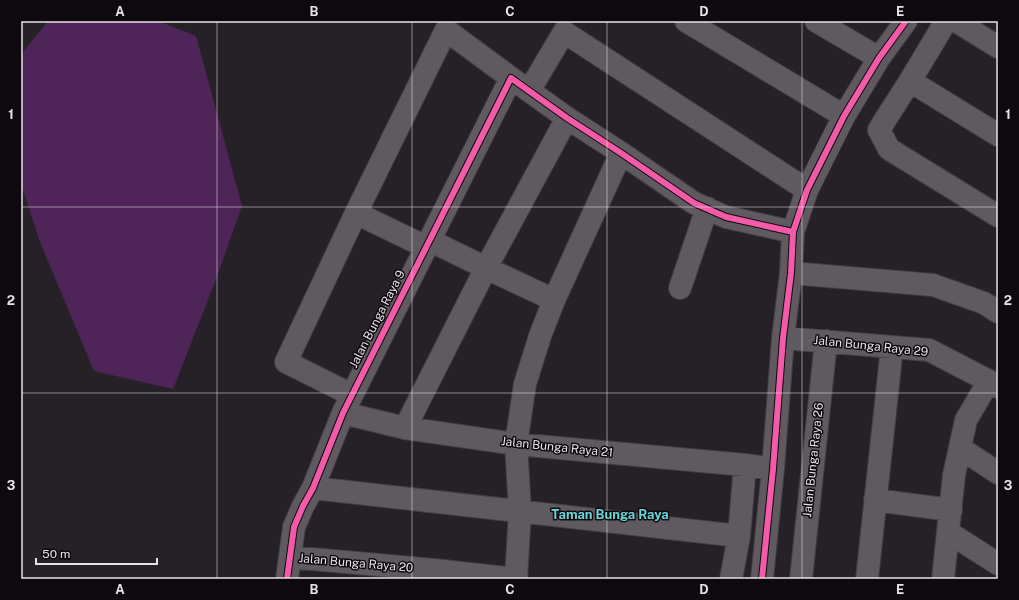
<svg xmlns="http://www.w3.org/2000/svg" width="1019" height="600" font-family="'Public Sans',sans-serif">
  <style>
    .water { fill: #4f2458 }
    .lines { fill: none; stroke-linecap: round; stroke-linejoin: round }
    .minor-casing { stroke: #423e43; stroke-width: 24 }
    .minor { stroke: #5e5a5f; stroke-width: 22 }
    .cycleway-casing { stroke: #0e090f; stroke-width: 8 }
    .cycleway { stroke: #f35aa7; stroke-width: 6 }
    .grid { fill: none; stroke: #e8e1e9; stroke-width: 1; stroke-opacity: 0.55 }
    .labels { text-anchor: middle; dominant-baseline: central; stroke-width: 3; stroke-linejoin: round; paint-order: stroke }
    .street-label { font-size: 12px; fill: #e8e1e9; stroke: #0e090f }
    .neighbourhood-label { font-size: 13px; font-weight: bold; fill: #6ad6d8; stroke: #0e090f }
    .neatline { fill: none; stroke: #e8e1e9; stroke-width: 1.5 }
    .grid-label { font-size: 13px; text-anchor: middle; font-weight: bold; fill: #e8e1e9 }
  </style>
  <rect width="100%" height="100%" fill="#262127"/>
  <path class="water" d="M 48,21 L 158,21 L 196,36 L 242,206 L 215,282 L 173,389 L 94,371 L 40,242 L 21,184 L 21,67 L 24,51 Z"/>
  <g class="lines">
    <defs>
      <path id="minor" d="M 686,21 L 844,116
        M 816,21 L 879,58
        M 946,21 L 910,81 L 885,120 L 879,130 L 889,149 L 998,216
        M 956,21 L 998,47
        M 910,81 L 998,135
        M 529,91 L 564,32 L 807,190
        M 356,213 L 426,247
        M 429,240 L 486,268 L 554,300
        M 791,273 L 933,285 L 984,303 L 998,312
        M 680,288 L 707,208
        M 783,338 L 929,350 L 989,381 L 998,387
        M 352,395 L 286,362 L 356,213 L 446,30 L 511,78 L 567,118 L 621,153 L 694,203 L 726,217 L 793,232
        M 343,413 L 405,428 L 516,444 L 745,465 L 773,469
        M 405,428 L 486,268 L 567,118
        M 960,448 L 998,473
        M 313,488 L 739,536
        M 875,500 L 951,510
        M 948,532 L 998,564
        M 290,557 L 434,570 L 517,579
        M 287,579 L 294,527 L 303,506 L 313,488 L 343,413 L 511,78
        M 516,579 L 520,511 L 516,444 L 525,384 L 540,336 L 554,300 L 621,153
        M 731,579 L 739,536 L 745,465
        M 762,579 L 773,469 L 783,338 L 791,273 L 793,232 L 807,190 L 844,116 L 879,58 L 906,21
        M 801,579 L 826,341
        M 867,579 L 892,347
        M 943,579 L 954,475 L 966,420 L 989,381"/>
    </defs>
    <use href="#minor" class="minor-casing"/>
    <use href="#minor" class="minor"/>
    <defs>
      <path id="cycleway" d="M 287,579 L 294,527 L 303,506 L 313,488 L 343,413 L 511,78 L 567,118 L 621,153 L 694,203 L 726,217 L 793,232
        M 762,579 L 773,469 L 783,338 L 791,273 L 793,232 L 807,190 L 844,116 L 879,58 L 906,21"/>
    </defs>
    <use href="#cycleway" class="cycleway-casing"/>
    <use href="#cycleway" class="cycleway"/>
  </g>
  <path class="grid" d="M 217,21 L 217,579M 412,21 L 412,579M 607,21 L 607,579M 802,21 L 802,579M 21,207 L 998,207M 21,393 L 998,393"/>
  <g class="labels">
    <g class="street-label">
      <text transform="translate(377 319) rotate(-63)">Jalan Bunga Raya 9</text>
      <text transform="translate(871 346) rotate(6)">Jalan Bunga Raya 29</text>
      <text transform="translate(557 447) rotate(6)">Jalan Bunga Raya 21</text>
      <text transform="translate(813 460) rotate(-84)">Jalan Bunga Raya 26</text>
      <text transform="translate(356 563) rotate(5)">Jalan Bunga Raya 20</text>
    </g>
    <g class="neighbourhood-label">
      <text x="610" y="514">Taman Bunga Raya</text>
    </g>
  </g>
  <rect width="1019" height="600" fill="none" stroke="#0e090f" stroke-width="44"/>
  <path d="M36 558v6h121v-6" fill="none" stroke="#e8e1e9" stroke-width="2"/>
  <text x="42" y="558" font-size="12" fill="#e8e1e9" stroke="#0e090f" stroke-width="3" paint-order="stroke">50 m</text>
  <rect x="22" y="22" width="975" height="556" class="neatline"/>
  <g class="grid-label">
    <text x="120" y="16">A</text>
    <text x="314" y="16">B</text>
    <text x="510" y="16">C</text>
    <text x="704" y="16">D</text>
    <text x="900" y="16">E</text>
    <text x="11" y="119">1</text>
    <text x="1008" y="119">1</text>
    <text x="11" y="305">2</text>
    <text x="1008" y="305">2</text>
    <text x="11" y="490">3</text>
    <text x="1008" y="490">3</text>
    <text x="120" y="594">A</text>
    <text x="314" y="594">B</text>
    <text x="510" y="594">C</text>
    <text x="704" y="594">D</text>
    <text x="900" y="594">E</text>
  </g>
</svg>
